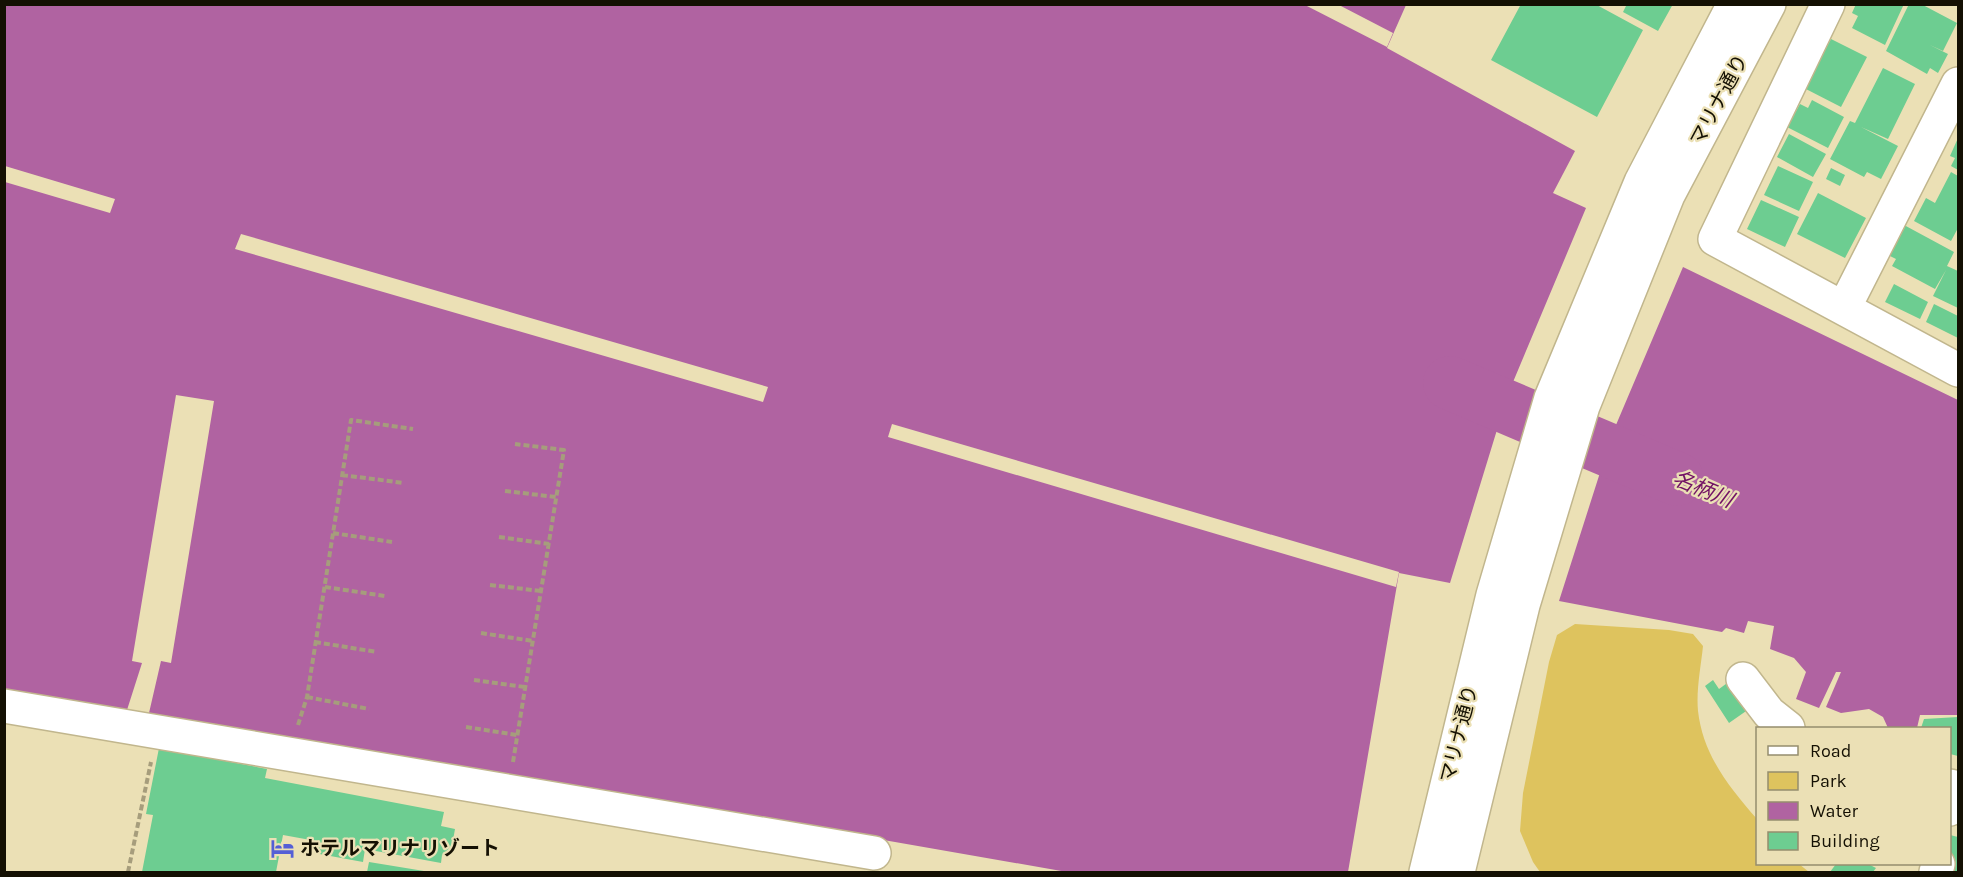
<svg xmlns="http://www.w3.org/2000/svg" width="1963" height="877" font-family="Karla,'Noto Sans JP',sans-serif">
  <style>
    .green { fill: #dec35e }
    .water { fill: #b063a1 }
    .pier { fill: #ebe0b5 }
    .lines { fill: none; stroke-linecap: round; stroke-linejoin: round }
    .river { stroke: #b063a1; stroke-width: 54 }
    .building { fill: #6dcd91 }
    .minor-casing { stroke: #c1b68d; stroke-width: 36 }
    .path { stroke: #a69d7c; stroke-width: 4; stroke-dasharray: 6 3; stroke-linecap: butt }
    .minor { stroke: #fff; stroke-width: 33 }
    .labels { text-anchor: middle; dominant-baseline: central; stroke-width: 4.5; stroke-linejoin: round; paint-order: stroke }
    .street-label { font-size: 20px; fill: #141003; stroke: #ebe0b5 }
    .poi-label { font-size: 20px; font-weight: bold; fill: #141003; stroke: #ebe0b5; text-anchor: start }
    .water-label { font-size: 21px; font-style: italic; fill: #721265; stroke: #ebe0b5 }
  </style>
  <rect width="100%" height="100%" fill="#ebe0b5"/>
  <path class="green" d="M 1575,624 L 1669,630 L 1693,634 L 1703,646 C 1701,666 1696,690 1698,711 C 1703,755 1729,787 1757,819 L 1758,864 L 1799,864 L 1809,872 L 1540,872 L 1533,862 L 1520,831 L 1523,793 L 1549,662 L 1557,635 Z"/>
  <path class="water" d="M 4,5 L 1406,5 L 1387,48 L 1575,151 L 1553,193 L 1586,208 L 1508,394 L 1450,583 L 1399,573 L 1348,872 L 1067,872 L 511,775 L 5,691 Z
    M 1683,267 L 1958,400 L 1958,715 L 1920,715 L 1917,728 L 1888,728 L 1883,717 L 1869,709 L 1841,713 L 1826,707 L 1841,672 L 1836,672 L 1819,708 L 1796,699 L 1806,672 L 1794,658 L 1770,649 L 1774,626 L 1748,621 L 1744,633 L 1726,628 L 1722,632 L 1559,601 L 1613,432 Z"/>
  <path class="pier" d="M 1305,5 L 1339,5 L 1393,33 L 1387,47 Z
    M 5,166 L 115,199 L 110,213 L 5,182 Z
    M 241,234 L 768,387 L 763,402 L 235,249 Z
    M 176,395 L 214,401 L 171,663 L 161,661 L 149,713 L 127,710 L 142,663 L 132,661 Z
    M 892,424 L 1399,572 L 1396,587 L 888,437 Z"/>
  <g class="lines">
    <path class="river" d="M 1450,383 L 1677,479"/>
  </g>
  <path class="building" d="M 1521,4 L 1595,4 L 1643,30 L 1597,117 L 1491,60 Z
    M 1627,4 L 1673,4 L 1658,31 L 1623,12 Z
    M 1856,4 L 1904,4 L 1885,45 L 1852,28 L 1858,16 L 1852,13 Z
    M 1909,4 L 1921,4 L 1957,23 L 1943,51 L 1930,45 L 1948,54 L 1938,73 L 1930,68 L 1927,74 L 1886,51 Z
    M 1831,39 L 1867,57 L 1841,107 L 1802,87 L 1819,53 L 1822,55 Z
    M 1883,68 L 1915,84 L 1888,139 L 1861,127 L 1898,146 L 1881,179 L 1867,172 L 1864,177 L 1830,159 L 1850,121 L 1855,123 Z
    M 1812,100 L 1844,117 L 1828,148 L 1787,127 L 1800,104 L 1808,108 Z
    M 1789,134 L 1826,154 L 1813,177 L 1777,157 Z
    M 1958,138 L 1958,170 L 1951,166 L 1955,158 L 1950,156 Z
    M 1778,166 L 1813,182 L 1799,211 L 1764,195 Z
    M 1831,168 L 1845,175 L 1840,186 L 1826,179 Z
    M 1951,172 L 1958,176 L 1958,228 L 1951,241 L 1914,221 L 1926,198 L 1935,203 Z
    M 1818,193 L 1866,218 L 1845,258 L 1797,234 Z
    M 1761,200 L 1799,217 L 1785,247 L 1747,229 Z
    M 1904,225 L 1954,252 L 1947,266 L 1958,271 L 1958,308 L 1933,296 L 1946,270 L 1935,289 L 1892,266 L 1896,259 L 1888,255 Z
    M 1894,284 L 1928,302 L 1920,319 L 1885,302 Z
    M 1934,304 L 1958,316 L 1958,338 L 1926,322 Z
    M 1713,680 L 1719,689 L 1730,681 L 1749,709 L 1729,723 L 1705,686 Z
    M 1958,717 L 1958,756 L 1950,754 L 1950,728 L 1921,728 L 1924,719 Z
    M 159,748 L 267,769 L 265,778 L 444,812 L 441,826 L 455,829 L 450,857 L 442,855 L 441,863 L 365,849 L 363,862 L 314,853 L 316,841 L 283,835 L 276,872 L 142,872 L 153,815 L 146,814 Z
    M 1950,835 L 1958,837 L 1958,872 L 1939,872 L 1950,864 Z
    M 369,862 L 424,871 L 424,872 L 367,872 Z
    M 1836,864 L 1868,864 L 1876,868 L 1873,872 L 1830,872 Z"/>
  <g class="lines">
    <defs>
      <path id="minor" d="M 1828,4 L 1715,239 L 1958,370
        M 1844,308 L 1958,84
        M 1743,679 L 1769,713 L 1788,728
        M 4,706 L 874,853
        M 1950,786 L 1954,787 L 1950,809
        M 1426,872 L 1493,595 L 1551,398 L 1641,182 L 1734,4
        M 1458,872 L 1523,605 L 1583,406 L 1668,195 L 1769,4
        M 1936,872 L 1938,864"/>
    </defs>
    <use href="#minor" class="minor-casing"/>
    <path class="path" d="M 342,475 L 404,483
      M 505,491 L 556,497
      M 333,533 L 392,542
      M 499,537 L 549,544
      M 490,585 L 541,591
      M 325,587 L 385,596
      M 481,633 L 533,641
      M 315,642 L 377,652
      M 474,680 L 525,687
      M 307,697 L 369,709
      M 298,725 L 307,697 L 351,420 L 413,429
      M 466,727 L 517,735
      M 513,762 L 564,450 L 515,444
      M 128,872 L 151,762"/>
    <use href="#minor" class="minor"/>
  </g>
  <defs>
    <symbol id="hotel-bare" viewBox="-9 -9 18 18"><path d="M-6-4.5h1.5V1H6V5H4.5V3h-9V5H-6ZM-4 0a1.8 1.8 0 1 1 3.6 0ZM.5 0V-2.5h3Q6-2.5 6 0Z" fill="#545fd6" stroke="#ebe0b5" stroke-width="2.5" paint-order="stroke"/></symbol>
  </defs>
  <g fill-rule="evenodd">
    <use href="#hotel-bare" x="266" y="832" width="33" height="33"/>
  </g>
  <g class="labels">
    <g class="street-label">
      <text transform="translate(1719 100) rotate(-62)">マリナ通り</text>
      <text transform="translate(1459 734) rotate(-76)">マリナ通り</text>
    </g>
    <g class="poi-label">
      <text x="300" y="848">ホテルマリナリゾート</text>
    </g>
    <g class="water-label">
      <text transform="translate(1703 489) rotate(23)">名柄川</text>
    </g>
  </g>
  <rect width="1963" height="877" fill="none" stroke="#141003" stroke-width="12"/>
  <rect x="1756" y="727" width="195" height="138" fill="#ebe0b5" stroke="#958d6e" stroke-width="1.5"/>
  <rect x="1768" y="746" width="30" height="9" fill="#ffffff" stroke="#958d6e" stroke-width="1.5"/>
  <text x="1810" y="757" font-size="18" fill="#141003">Road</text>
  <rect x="1768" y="772" width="30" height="18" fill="#dec35e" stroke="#958d6e" stroke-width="1.5"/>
  <text x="1810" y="787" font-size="18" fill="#141003">Park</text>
  <rect x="1768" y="802" width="30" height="18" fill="#b063a1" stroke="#958d6e" stroke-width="1.5"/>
  <text x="1810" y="817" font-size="18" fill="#141003">Water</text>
  <rect x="1768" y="832" width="30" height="18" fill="#6dcd91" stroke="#958d6e" stroke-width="1.5"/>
  <text x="1810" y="847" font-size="18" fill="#141003">Building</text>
</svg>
